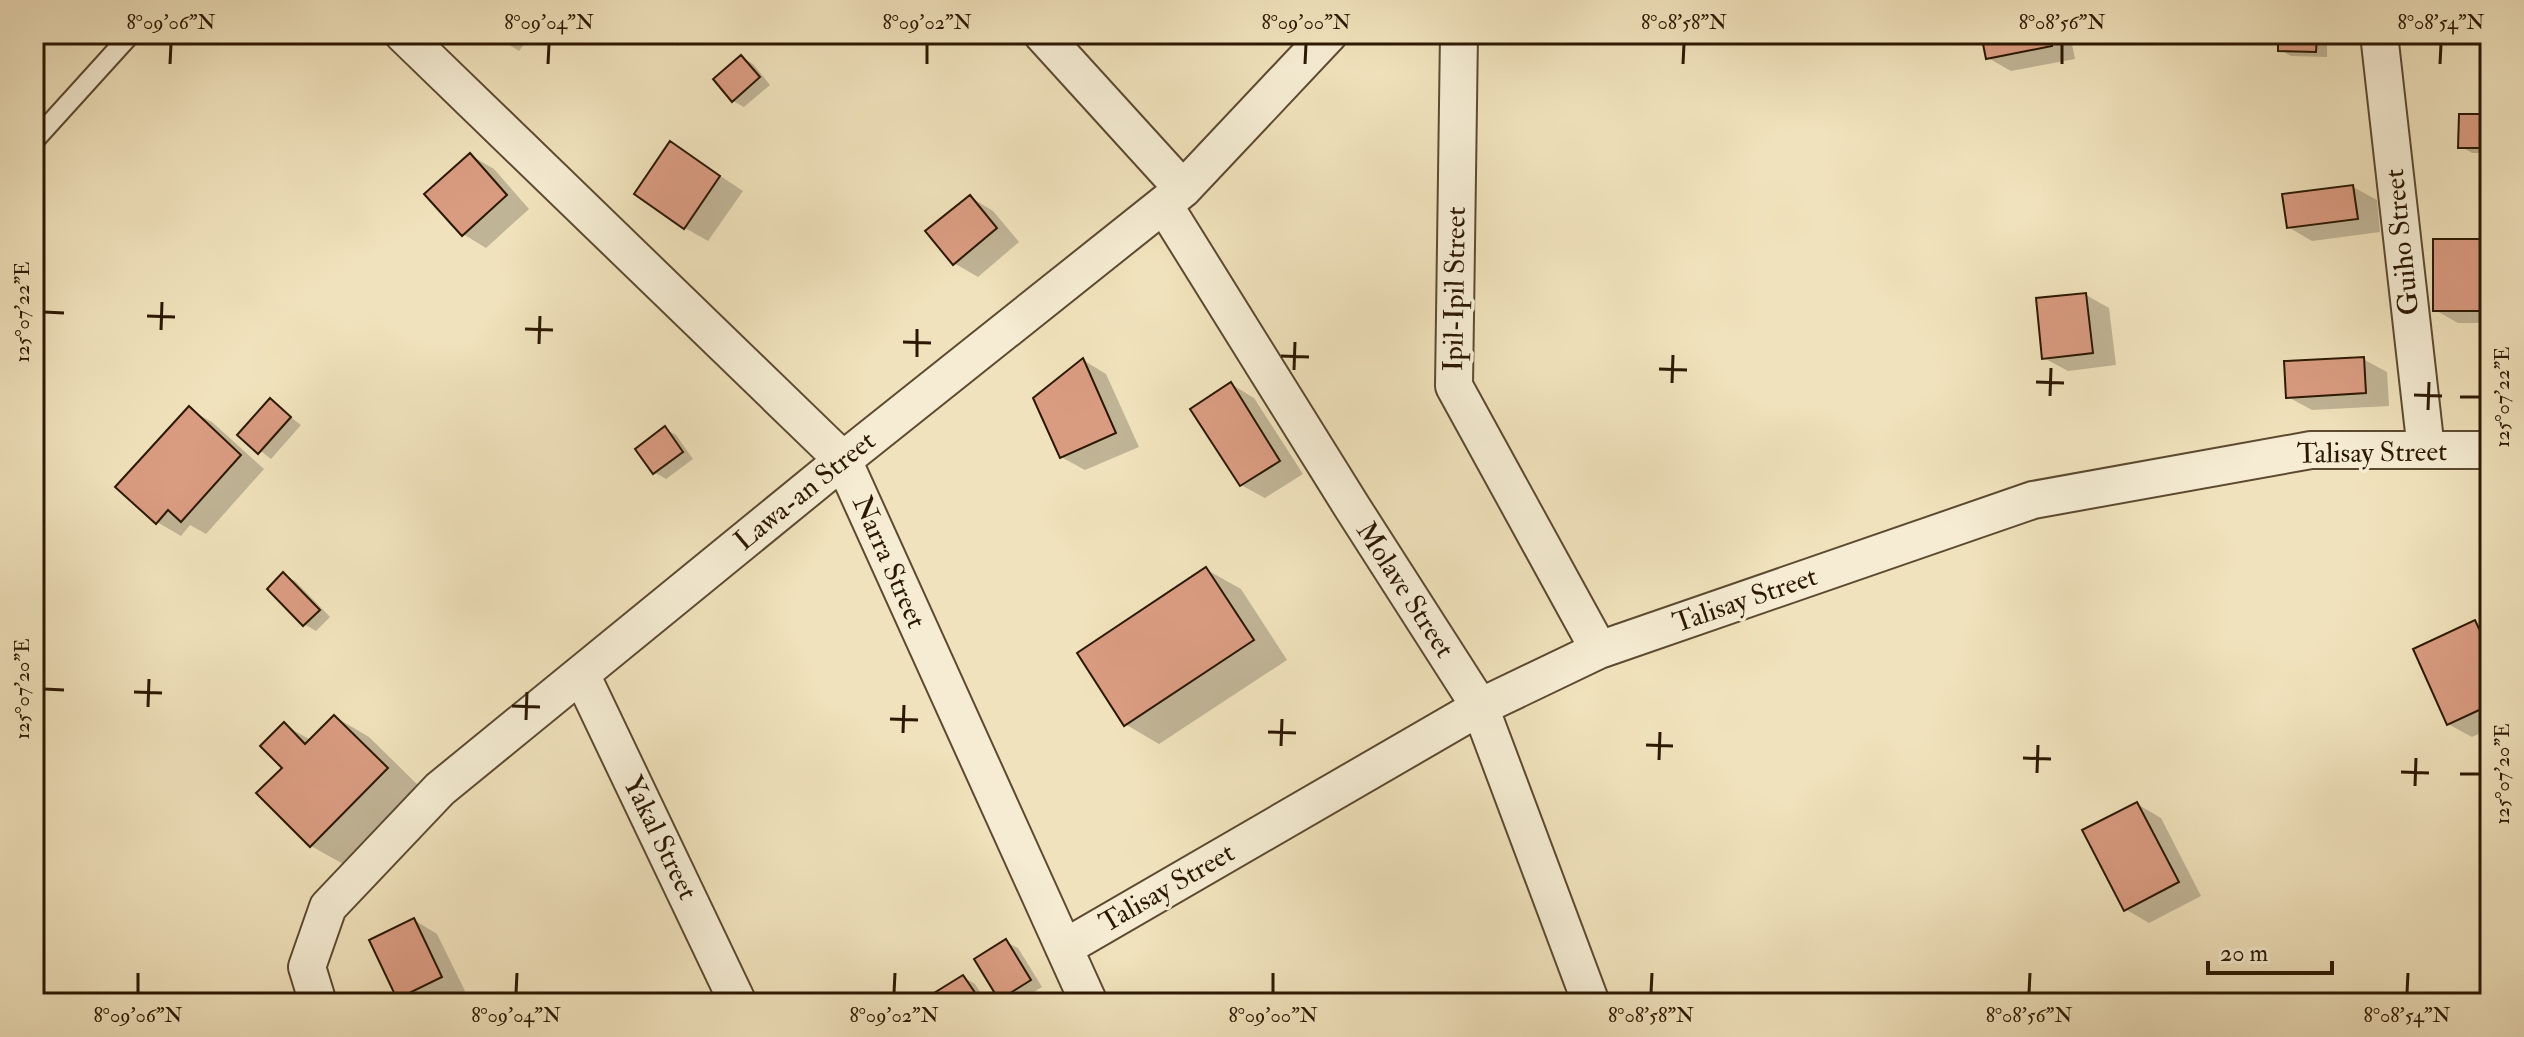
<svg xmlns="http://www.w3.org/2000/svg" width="2524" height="1037" font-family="'IM FELL Double Pica',serif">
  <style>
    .shadow { fill: #0003 }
    .building { fill: #da9c81; stroke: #2c1802; stroke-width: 2 }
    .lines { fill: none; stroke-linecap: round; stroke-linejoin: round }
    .service-casing { stroke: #5d4a30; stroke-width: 22 }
    .minor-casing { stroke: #5d4a30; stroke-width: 40 }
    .service { stroke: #f5ecd3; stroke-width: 18 }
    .minor { stroke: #f5ecd3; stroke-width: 36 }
    .ticks { fill: none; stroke: #2c1802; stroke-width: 3 }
    .labels { text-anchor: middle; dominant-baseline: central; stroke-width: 7; stroke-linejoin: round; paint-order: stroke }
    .street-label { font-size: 28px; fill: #2c1802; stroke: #f5ecd3 }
    .neatline { fill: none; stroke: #2c1802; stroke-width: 3 }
    .ticks-label { font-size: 20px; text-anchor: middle; fill: #2c1802 }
  </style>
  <rect width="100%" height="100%" fill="#f0e2bc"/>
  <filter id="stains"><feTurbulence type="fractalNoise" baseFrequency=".0025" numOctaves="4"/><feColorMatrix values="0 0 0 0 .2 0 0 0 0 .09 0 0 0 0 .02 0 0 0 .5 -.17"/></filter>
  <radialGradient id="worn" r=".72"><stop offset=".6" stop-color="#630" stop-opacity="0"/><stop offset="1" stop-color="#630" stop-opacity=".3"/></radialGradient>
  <path class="shadow" d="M 491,34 L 532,34 L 519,51 Z
    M 657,34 L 686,34 L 678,46 Z
    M 1983,34 L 2070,34 L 2075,59 L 2011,71 L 1988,58 Z
    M 2280,34 L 2316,34 L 2327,41 L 2327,57 L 2291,56 L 2280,50 Z
    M 741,57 L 753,64 L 770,85 L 744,107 L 733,101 Z
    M 2490,116 L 2490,153 L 2472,153 L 2460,146 Z
    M 671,143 L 743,191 L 708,241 L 685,228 Z
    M 470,155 L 494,169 L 529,209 L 486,248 L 463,234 Z
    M 2353,187 L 2377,200 L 2380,232 L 2312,241 L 2288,227 Z
    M 970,197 L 993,211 L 1019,242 L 978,277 L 954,263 Z
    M 2490,241 L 2490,323 L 2458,323 L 2435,310 Z
    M 2086,295 L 2109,308 L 2116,365 L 2068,371 L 2044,358 Z
    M 2363,359 L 2387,372 L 2389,406 L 2312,410 L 2288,397 Z
    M 1083,360 L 1106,374 L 1139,447 L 1085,470 L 1061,457 Z
    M 1231,384 L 1254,398 L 1303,474 L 1265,498 L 1241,485 Z
    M 270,401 L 301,425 L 271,459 L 240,435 Z
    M 189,409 L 212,422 L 264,469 L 206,534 L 190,525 L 181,536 L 157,522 Z
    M 665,429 L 676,435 L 693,459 L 666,479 L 654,472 Z
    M 1207,570 L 1241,589 L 1287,660 L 1159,744 L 1125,724 Z
    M 283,575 L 295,581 L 330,617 L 316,631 L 304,624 Z
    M 2475,623 L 2490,631 L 2490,729 L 2472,737 L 2448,724 Z
    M 335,717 L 369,737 L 421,788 L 345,865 L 311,846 L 259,793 L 284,768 L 284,725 L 311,740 Z
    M 2137,804 L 2161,818 L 2201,896 L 2149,923 L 2125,909 Z
    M 414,920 L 437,934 L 465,991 L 440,1003 L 408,1003 L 399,998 Z
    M 1006,942 L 1018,948 L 1042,987 L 1016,1003 L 1008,1003 L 1001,999 Z
    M 963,977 L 975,984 L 987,1003 L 932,1003 Z"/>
  <path class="building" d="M 1981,34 L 2050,34 L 2052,46 L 1986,59 Z
    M 2278,34 L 2317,34 L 2316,52 L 2278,51 Z
    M 741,55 L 760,77 L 732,102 L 713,79 Z
    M 2459,114 L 2490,114 L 2490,148 L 2458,148 Z
    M 670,141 L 720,176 L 684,229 L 634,194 Z
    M 470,153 L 507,195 L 462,236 L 424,194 Z
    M 2353,185 L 2358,219 L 2287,228 L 2282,194 Z
    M 970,195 L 997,228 L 953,265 L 925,231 Z
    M 2433,239 L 2490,239 L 2490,311 L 2433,311 Z
    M 2086,293 L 2093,353 L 2042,359 L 2036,298 Z
    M 2364,357 L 2366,393 L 2286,398 L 2284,361 Z
    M 1083,358 L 1116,433 L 1060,458 L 1033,398 Z
    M 1231,382 L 1280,461 L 1240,486 L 1190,409 Z
    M 270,398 L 291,417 L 258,454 L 237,435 Z
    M 189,406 L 241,455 L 181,522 L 168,510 L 156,524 L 115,487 Z
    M 665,426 L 683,452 L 653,474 L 635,449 Z
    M 1206,567 L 1254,640 L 1124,726 L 1077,653 Z
    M 283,572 L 320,610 L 303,626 L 267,589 Z
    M 2475,620 L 2490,653 L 2490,705 L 2447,725 L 2413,649 Z
    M 334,715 L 388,768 L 310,847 L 256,793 L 282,768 L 260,746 L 284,722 L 305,744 Z
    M 2137,802 L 2179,882 L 2124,911 L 2082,830 Z
    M 414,918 L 442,977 L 397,999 L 369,940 Z
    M 1006,939 L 1031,980 L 999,1000 L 974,959 Z
    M 963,975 L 980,1000 L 975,1003 L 930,1003 L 926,998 Z"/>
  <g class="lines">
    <defs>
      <path id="service" d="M 34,141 L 131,34"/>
      <path id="minor" d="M 403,34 L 843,460 L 1089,1003
        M 1042,34 L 1183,189
        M 1459,34 L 1454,386 L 1599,650
        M 2379,34 L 2426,450
        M 1164,205 L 1352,507 L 1480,707 L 1591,1003
        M 581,674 L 738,1003
        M 1064,948 L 1480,707 L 1599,650 L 2033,500 L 2311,450 L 2490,450
        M 318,1003 L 307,967 L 328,907 L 440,789 L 843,460 L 1183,189 L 1329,34"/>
    </defs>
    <use href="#service" class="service-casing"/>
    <use href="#minor" class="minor-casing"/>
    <use href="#service" class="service"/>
    <use href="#minor" class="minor"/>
  </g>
  <path class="ticks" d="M 170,64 L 171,44M 548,64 L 549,44M 927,64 L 927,44M 1305,64 L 1306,44M 1683,64 L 1684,44M 2062,64 L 2062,44M 2440,64 L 2441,44M 44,312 L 64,313M 147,316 L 175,317M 525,329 L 553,330M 161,330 L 162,302M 903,342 L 931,343M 539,344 L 540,316M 1281,356 L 1309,357M 917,357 L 917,329M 1659,369 L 1687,370M 1294,370 L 1295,342M 2036,382 L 2064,383M 1672,383 L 1673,355M 2414,395 L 2442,396M 2050,396 L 2051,368M 2460,397 L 2480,397M 2428,410 L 2429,382M 44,689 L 64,690M 134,692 L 162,693M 512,706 L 540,707M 148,707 L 149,679M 890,719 L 918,720M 526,720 L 527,692M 1268,732 L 1296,733M 903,733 L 904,705M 1646,745 L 1673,746M 1281,746 L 1282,719M 2023,758 L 2051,759M 1659,760 L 1660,732M 2401,772 L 2429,773M 2037,773 L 2038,745M 2460,774 L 2480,774M 2415,786 L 2416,758M 138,993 L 138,973M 516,993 L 517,973M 894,993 L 895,973M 1273,993 L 1273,973M 1651,993 L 1652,973M 2029,993 L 2030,973M 2407,993 L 2408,973"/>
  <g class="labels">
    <g class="street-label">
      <text transform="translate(2402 242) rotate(-96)">Guiho Street</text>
      <text transform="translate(1455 289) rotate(-89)">Ipil-Ipil Street</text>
      <text transform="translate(2372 453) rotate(-1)">Talisay Street</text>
      <text transform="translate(805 491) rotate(-39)">Lawa-an Street</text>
      <text transform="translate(889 562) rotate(66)">Narra Street</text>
      <text transform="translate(1405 590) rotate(57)">Molave Street</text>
      <text transform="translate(1745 600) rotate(-19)">Talisay Street</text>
      <text transform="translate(660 838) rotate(64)">Yakal Street</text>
      <text transform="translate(1167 888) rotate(-30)">Talisay Street</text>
    </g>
  </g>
  <rect width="2524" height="1037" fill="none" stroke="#f0e2bc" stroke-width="88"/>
  <path d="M2208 961v12h124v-12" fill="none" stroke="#2c1802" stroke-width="4"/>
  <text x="2220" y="961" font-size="24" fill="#2c1802" stroke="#f5ecd3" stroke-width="6" paint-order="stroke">20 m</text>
  <rect x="44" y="44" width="2436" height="949" class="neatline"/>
  <g class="ticks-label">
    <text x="171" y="29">8°09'06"N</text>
    <text x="549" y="29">8°09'04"N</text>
    <text x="927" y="29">8°09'02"N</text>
    <text x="1306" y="29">8°09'00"N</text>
    <text x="1684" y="29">8°08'58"N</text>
    <text x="2062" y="29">8°08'56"N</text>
    <text x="2441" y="29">8°08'54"N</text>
    <text transform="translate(22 312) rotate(-90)" y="7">125°07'22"E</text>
    <text transform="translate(2502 397) rotate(-90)" y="7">125°07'22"E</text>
    <text transform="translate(22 689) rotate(-90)" y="7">125°07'20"E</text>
    <text transform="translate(2502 774) rotate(-90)" y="7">125°07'20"E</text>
    <text x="138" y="1022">8°09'06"N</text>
    <text x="516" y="1022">8°09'04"N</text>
    <text x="894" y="1022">8°09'02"N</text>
    <text x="1273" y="1022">8°09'00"N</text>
    <text x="1651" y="1022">8°08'58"N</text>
    <text x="2029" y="1022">8°08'56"N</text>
    <text x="2407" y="1022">8°08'54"N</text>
  </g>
  <rect width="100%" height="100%" filter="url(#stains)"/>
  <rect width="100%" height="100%" fill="url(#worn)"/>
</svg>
